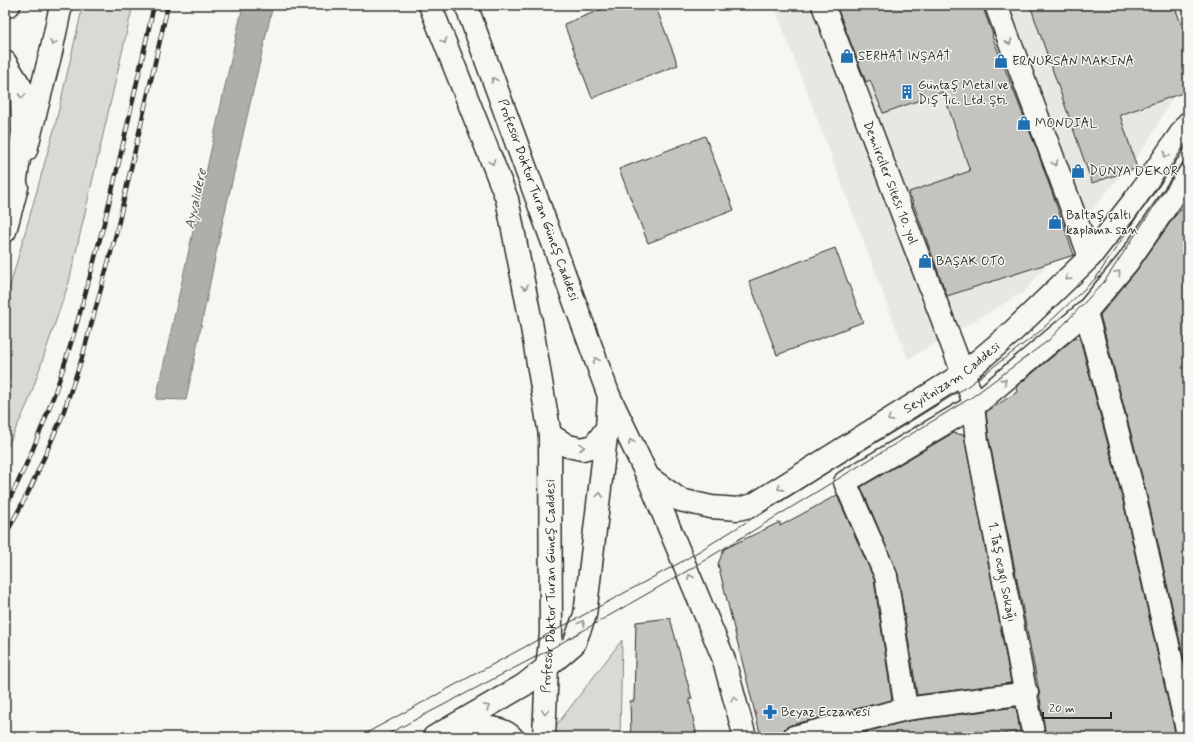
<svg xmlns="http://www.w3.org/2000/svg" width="1193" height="742" font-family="Mynerve,sans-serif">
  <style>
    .built { fill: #e7e7e3 }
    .green { fill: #d9d9d5; stroke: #828280 }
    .water { fill: #aeaeab; stroke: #7a7a78 }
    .building { fill: #c3c3c0; stroke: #2b2b2b }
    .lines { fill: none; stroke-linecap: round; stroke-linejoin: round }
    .minor-casing { stroke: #2b2b2b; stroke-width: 25 }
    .secondary-casing { stroke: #2b2b2b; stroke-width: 25 }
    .primary-casing { stroke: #2b2b2b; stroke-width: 25 }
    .minor { stroke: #f6f6f2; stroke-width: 22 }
    .secondary { stroke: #f6f6f2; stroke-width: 22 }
    .primary { stroke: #f6f6f2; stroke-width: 22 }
    .tram { stroke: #2b2b2b; stroke-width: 1 }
    .rail-casing { stroke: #2b2b2b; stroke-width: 4.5 }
    .rail { stroke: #f6f6f2; stroke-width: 3; stroke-dasharray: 9; stroke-linecap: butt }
    .oneway { stroke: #90908e }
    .labels { text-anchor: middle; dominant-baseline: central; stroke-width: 3; stroke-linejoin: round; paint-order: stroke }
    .poi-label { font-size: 13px; fill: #2b2b2b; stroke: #f6f6f2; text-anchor: start }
    .street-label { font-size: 13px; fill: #2b2b2b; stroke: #f6f6f2 }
    .water-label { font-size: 14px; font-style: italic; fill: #525251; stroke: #f6f6f2 }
  </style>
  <rect width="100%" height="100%" fill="#f6f6f2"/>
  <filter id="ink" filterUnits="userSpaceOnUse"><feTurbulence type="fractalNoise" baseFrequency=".025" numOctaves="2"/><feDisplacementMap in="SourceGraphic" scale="8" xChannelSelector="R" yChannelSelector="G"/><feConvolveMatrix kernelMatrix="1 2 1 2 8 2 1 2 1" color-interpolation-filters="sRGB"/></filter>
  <g filter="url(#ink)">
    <path class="built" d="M 774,5 L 1188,5 L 1188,71 L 1145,146 L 1024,292 L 908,359 Z"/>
    <path class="green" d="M 83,5 L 133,5 L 69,282 L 28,403 L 5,452 L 5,304 L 55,126 Z
      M 622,640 L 620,737 L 552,737 L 552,731 Z"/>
    <path class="water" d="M 243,5 L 273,5 L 221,229 L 186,400 L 156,399 Z"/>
    <path class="building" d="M 613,5 L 655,5 L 678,65 L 592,98 L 564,24 Z
      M 836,5 L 982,5 L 993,35 L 992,36 L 1037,150 L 1074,255 L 947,296 L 909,192 L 970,171 L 943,92 L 883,113 L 870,80 L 866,82 Z
      M 1030,5 L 1174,5 L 1188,42 L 1188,91 L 1120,115 L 1137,168 L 1092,183 Z
      M 705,136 L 734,210 L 648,243 L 619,169 Z
      M 1188,203 L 1188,677 L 1147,495 L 1100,315 L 1137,270 L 1174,217 Z
      M 835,248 L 863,322 L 777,355 L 749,281 Z
      M 1076,337 L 1080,339 L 1123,501 L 1176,737 L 1046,737 L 1039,691 L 989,439 L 986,412 L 1017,392 L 1016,387 Z
      M 953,433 L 964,435 L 1011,683 L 917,695 L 898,574 L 861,487 Z
      M 837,495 L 874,579 L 892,700 L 791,725 L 785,728 L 782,737 L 761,737 L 718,564 L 724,549 L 780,522 L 780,526 Z
      M 670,618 L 692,699 L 689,699 L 697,737 L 631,737 L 630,701 L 634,701 L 636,622 Z
      M 1016,707 L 1020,731 L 996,735 L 997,737 L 846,737 L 908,721 Z"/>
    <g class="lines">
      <defs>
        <g id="minor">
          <path id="s1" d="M 823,5 L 972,397 L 977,441 L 1034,737"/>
          <path d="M 996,5 L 1090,257"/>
          <path d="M 1086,312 L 1135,498 L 1188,734"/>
          <path d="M 906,709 L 886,576 L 845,482 L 974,406"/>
          <path d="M 794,737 L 906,709 L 1027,693"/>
        </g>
        <g id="secondary">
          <path d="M 430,5 L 507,199 L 531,322 L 550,435 L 568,446 L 582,449 L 594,446 L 607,428 L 609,396 L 466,5"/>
          <path d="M 26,150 L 51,52 L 61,5"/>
          <path d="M 5,231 L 17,187"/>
          <path d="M 974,406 L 1086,312 L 1127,263 L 1188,175"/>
          <path id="s2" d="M 648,477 L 680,500 L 711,507 L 738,509 L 753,505 L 964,373 L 1010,334 L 1090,257 L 1136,198 L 1188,123"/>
        </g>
        <g id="primary">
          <path d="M 5,7 L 9,5"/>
          <path d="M 5,62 L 22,89 L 23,132 L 12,206"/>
          <path d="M 609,396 L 648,477 L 723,657 L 745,737"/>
          <path d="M 452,732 C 471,729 496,722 512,737"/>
          <path d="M 434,737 L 524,685 L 547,667 L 574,644 L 585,615 L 607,428"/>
          <path id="s3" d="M 544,737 L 547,667 L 551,634 L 550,435"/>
        </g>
      </defs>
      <use href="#minor" class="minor-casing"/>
      <use href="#secondary" class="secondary-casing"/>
      <use href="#primary" class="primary-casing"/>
      <use href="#minor" class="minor"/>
      <use href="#secondary" class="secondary"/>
      <use href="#primary" class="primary"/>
      <path class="tram" d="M 359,737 L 683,561 L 968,386 L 1038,333 L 1096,278 L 1188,140
        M 382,737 L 549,650 L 687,571 L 972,397 L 1049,340 L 1104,282 L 1188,155"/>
      <defs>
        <path id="rail" d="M 5,508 C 44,434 69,356 90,276 C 115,186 134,95 154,5
          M 5,536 L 31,487 L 61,419 L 82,358 L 116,234 L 168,5"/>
      </defs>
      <use href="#rail" class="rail-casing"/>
      <use href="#rail" class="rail"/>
    </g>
    <defs><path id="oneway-chevron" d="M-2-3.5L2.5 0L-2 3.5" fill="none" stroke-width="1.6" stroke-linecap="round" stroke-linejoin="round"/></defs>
    <g class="oneway">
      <use href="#oneway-chevron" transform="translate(444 41) rotate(68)"/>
      <use href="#oneway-chevron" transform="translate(1009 42) rotate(70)"/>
      <use href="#oneway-chevron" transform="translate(53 43) rotate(102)"/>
      <use href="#oneway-chevron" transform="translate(494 80) rotate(-110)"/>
      <use href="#oneway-chevron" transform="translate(22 96) rotate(88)"/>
      <use href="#oneway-chevron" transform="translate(1166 155) rotate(125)"/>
      <use href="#oneway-chevron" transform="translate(492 162) rotate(69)"/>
      <use href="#oneway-chevron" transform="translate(1055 163) rotate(70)"/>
      <use href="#oneway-chevron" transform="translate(1118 273) rotate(-50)"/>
      <use href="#oneway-chevron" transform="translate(1068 278) rotate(136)"/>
      <use href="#oneway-chevron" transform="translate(525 287) rotate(80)"/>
      <use href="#oneway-chevron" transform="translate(596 360) rotate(-110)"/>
      <use href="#oneway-chevron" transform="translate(1004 381) rotate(-40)"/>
      <use href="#oneway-chevron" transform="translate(890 419) rotate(148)"/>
      <use href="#oneway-chevron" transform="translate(631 442) rotate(-116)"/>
      <use href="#oneway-chevron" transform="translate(582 447)"/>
      <use href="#oneway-chevron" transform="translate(780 488) rotate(148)"/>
      <use href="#oneway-chevron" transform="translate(600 495) rotate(-83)"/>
      <use href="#oneway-chevron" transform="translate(690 577) rotate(-112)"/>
      <use href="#oneway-chevron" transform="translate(582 623) rotate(-68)"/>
      <use href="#oneway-chevron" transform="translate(734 699) rotate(-105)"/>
      <use href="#oneway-chevron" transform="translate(487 707) rotate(-30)"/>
      <use href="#oneway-chevron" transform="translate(545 712) rotate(92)"/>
    </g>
  </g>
  <defs>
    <symbol id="shop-bare" viewBox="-9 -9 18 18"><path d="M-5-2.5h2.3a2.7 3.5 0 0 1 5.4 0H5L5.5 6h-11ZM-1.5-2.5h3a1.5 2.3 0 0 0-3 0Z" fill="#1f6fb2" stroke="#f6f6f2" stroke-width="2.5" paint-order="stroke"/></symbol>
    <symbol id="building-bare" viewBox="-9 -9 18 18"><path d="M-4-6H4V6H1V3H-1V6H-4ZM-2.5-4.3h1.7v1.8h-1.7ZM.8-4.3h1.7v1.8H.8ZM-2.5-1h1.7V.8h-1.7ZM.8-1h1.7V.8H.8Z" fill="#1f6fb2" stroke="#f6f6f2" stroke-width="2.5" paint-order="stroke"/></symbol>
    <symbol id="pharmacy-bare" viewBox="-9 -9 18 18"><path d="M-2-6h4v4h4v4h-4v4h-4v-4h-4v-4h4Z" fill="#1f6fb2" stroke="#f6f6f2" stroke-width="2.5" paint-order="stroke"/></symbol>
  </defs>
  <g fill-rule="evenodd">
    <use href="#shop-bare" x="837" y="46" width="20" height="20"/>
    <use href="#shop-bare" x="991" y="51" width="20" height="20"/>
    <use href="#building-bare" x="897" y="82" width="20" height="20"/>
    <use href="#shop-bare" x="1014" y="113" width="20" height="20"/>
    <use href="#shop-bare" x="1068" y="161" width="20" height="20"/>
    <use href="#shop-bare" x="1045" y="212" width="20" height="20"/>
    <use href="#shop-bare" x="915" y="251" width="20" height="20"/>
    <use href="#pharmacy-bare" x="760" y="702" width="20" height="20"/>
  </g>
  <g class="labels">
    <g class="poi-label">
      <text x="858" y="56">SERHAT INŞAAT</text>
      <text x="1012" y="61">ERNURSAN MAKINA</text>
      <text x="918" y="85">Güntaş Metal ve<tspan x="918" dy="15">Dış Tic. Ltd. Şti.</tspan></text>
      <text x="1035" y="123">MONDIAL</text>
      <text x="1089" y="171">DÜNYA DEKOR</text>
      <text x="1066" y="215">Baltaş çaltı<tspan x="1066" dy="15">kaplama san</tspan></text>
      <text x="936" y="261">BAŞAK OTO</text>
      <text x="781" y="712">Beyaz Eczanesi</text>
    </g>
    <g class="street-label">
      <text stroke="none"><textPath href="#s1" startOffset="190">Demirciler Sitesi 10. yol</textPath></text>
      <text transform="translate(538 200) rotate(70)">Profesör Doktor Turan Güneş Caddesi</text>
      <text stroke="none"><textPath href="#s2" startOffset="350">Seyitnizam Caddesi</textPath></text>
      <text stroke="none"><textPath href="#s1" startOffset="597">1. Taş ocagı Sokağı</textPath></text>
      <text stroke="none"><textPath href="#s3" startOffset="151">Profesör Doktor Turan Güneş Caddesi</textPath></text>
    </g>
    <g class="water-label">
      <text transform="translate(196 199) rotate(-78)">Ayvalıdere</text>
    </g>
  </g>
  <rect width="1193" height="742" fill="none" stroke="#f6f6f2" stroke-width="20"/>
  <rect x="10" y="10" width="1173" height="722" fill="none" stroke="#2b2b2b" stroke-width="1.5" filter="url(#ink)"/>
  <path d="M1043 712v6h68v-6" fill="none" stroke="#2b2b2b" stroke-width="2"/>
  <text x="1049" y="712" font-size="12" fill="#2b2b2b" stroke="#f6f6f2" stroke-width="3" paint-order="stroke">20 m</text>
</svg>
